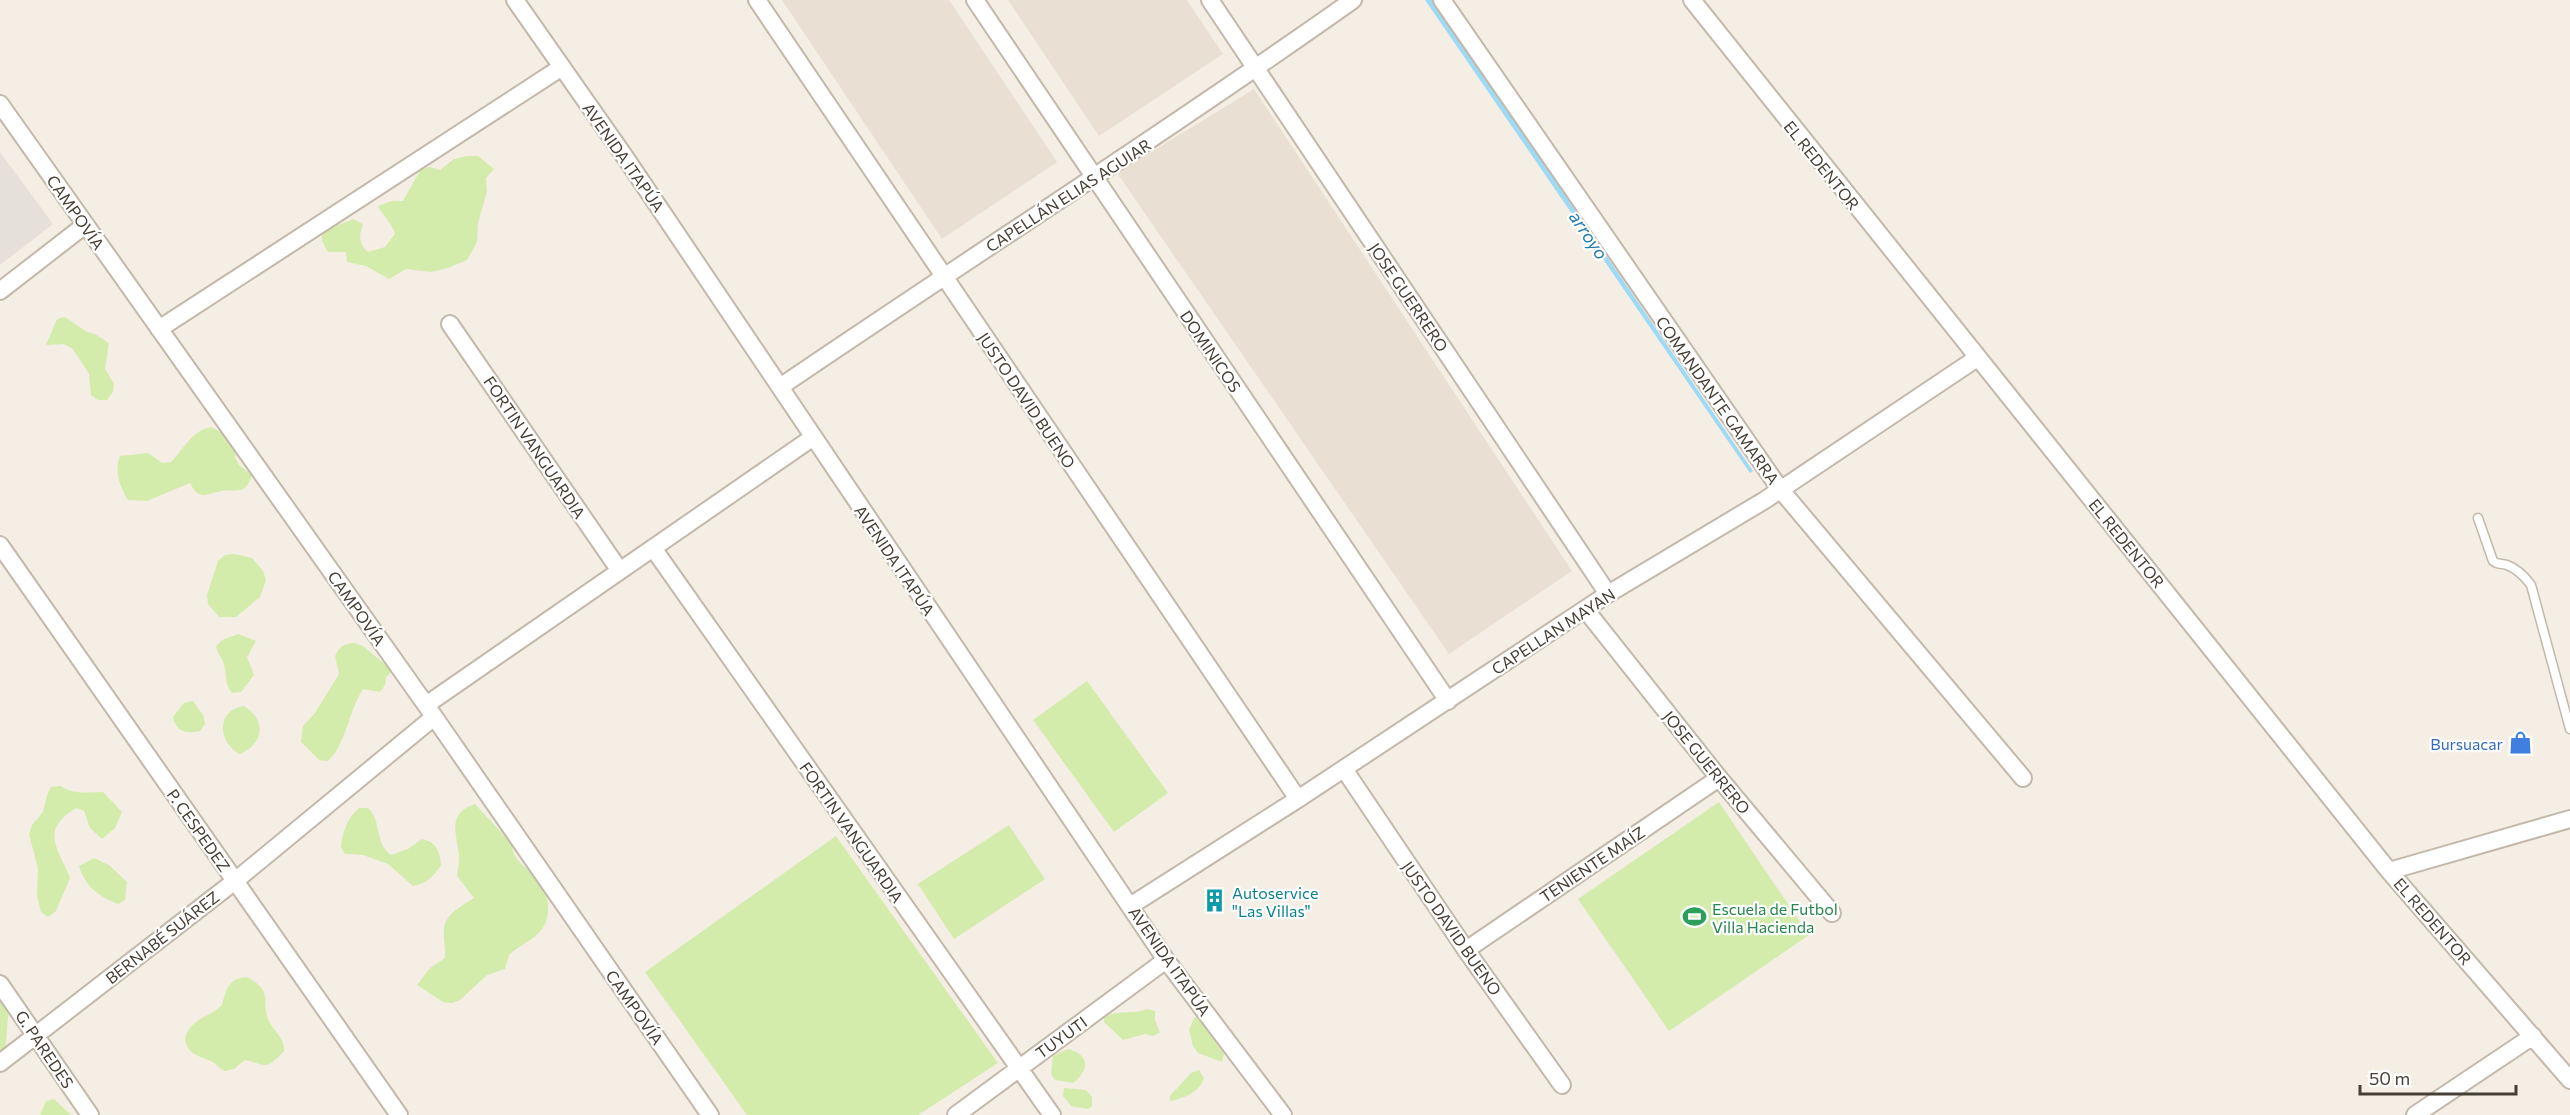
<svg xmlns="http://www.w3.org/2000/svg" width="2570" height="1115" font-family="Commissioner,sans-serif">
  <style>
    .residential { fill: #e9e0d3 }
    .industrial { fill: #e6e0da }
    .green { fill: #d4ecab }
    .water { fill: #9ddaf6 }
    .lines { fill: none; stroke-linecap: round; stroke-linejoin: round }
    .lane-casing { stroke: #c3b8aa; stroke-width: 11 }
    .street-casing { stroke: #c3b8aa; stroke-width: 20 }
    .lane { stroke: #fff; stroke-width: 8 }
    .street { stroke: #fff; stroke-width: 16 }
    .labels { text-anchor: middle; dominant-baseline: central; stroke-width: 4.5; stroke-linejoin: round; paint-order: stroke }
    .street-label { font-size: 16px; fill: #473e34; stroke: #fff }
    .shop-label { font-size: 16px; fill: #366cbe; stroke: #fff; text-anchor: end }
    .culture-label { font-size: 16px; fill: #0d838f; stroke: #fff; text-anchor: start }
    .leisure-label { font-size: 16px; fill: #27864d; stroke: #fff; text-anchor: start }
    .water-label { font-size: 18px; font-style: italic; fill: #227eab; stroke: #fff }
  </style>
  <rect width="100%" height="100%" fill="#f4eee5"/>
  <path class="residential" d="M 782,0 L 949,0 L 1057,162 L 942,239 Z
    M 1008,0 L 1187,0 L 1223,54 L 1099,136 Z
    M 1254,89 L 1572,571 L 1449,654 L 1117,173 Z"/>
  <path class="industrial" d="M 0,152 L 53,224 L 0,265 Z"/>
  <path class="green" d="M 467,156 L 478,156 L 494,169 L 486,178 L 487,191 L 478,223 L 477,242 L 467,260 L 448,268 L 431,272 L 406,269 L 389,279 L 366,266 L 347,262 L 346,252 L 328,252 L 322,241 L 322,230 C 332,225 343,225 353,219 L 363,224 C 359,236 358,243 368,252 L 385,247 L 395,234 C 392,223 384,217 378,206 L 392,201 L 403,201 L 421,169 L 430,167 L 440,170 L 454,159 Z
    M 65,317 L 87,332 L 95,334 L 109,343 L 105,369 L 114,384 L 113,392 L 107,400 L 98,400 L 91,395 L 89,374 L 73,349 L 64,344 L 46,345 L 57,319 Z
    M 211,427 L 236,440 L 237,449 L 235,457 L 239,465 L 252,475 C 245,498 233,487 217,492 C 202,496 198,498 190,483 L 147,501 L 128,500 C 120,487 114,471 120,456 L 148,453 L 162,463 L 171,462 C 184,449 191,431 211,427 Z
    M 234,554 L 252,558 L 263,571 L 266,580 L 260,597 L 236,617 L 219,617 L 208,604 L 207,595 L 218,561 L 225,555 Z
    M 238,634 L 256,641 L 247,657 L 254,675 L 241,692 L 232,693 C 224,683 227,676 224,664 C 222,657 217,654 216,646 L 222,640 Z
    M 354,643 L 363,646 L 393,671 L 386,677 L 385,685 L 380,692 L 363,689 C 348,712 347,742 328,761 L 319,760 L 301,742 L 303,726 L 315,713 L 339,674 L 335,656 C 339,647 343,644 354,643 Z
    M 1087,681 L 1168,793 L 1114,832 L 1033,720 Z
    M 193,701 L 203,715 L 205,724 L 200,731 C 186,734 176,732 173,717 L 184,703 Z
    M 244,706 C 267,720 264,744 240,754 C 217,742 216,710 244,706 Z
    M 61,786 C 73,795 88,792 103,792 L 122,812 L 115,828 L 102,839 L 90,828 L 84,811 L 76,808 C 39,831 58,847 70,878 L 56,911 L 48,917 L 41,912 L 37,896 L 38,869 L 29,834 L 32,825 L 43,812 L 47,795 L 51,787 Z
    M 1719,802 L 1809,935 L 1669,1031 L 1578,899 Z
    M 475,804 L 512,844 C 513,864 529,867 539,880 C 549,893 552,916 542,929 C 533,941 519,945 509,955 L 505,969 L 487,975 L 460,1000 L 452,1003 L 443,1002 L 417,985 L 430,968 L 445,958 C 446,948 443,939 444,929 C 445,914 463,905 474,898 L 457,876 C 458,870 459,863 459,856 C 457,834 446,814 475,804 Z
    M 359,808 L 368,808 C 382,820 374,843 391,855 L 408,849 L 422,839 C 436,842 440,851 441,865 C 434,876 426,884 413,886 L 388,864 L 363,855 L 345,854 L 341,848 C 342,833 347,818 359,808 Z
    M 1009,825 L 1045,879 L 954,939 L 918,884 Z
    M 836,836 L 998,1063 L 918,1115 L 747,1115 L 645,972 Z
    M 94,858 L 109,865 L 127,882 L 125,900 L 118,904 C 99,897 85,886 79,866 Z
    M 247,977 C 275,992 260,1001 269,1021 C 274,1032 285,1038 284,1051 C 265,1071 267,1065 245,1060 L 234,1069 L 225,1071 C 220,1069 217,1065 213,1062 C 201,1056 187,1056 185,1038 C 191,1018 210,1017 222,1005 C 226,989 229,978 247,977 Z
    M 0,995 L 10,1008 C 5,1027 9,1048 0,1065 Z
    M 1147,1009 L 1155,1011 L 1155,1020 L 1160,1033 L 1153,1036 L 1145,1034 L 1123,1040 L 1104,1022 L 1104,1018 C 1116,1009 1133,1015 1147,1009 Z
    M 1205,1010 L 1220,1025 L 1216,1043 L 1224,1054 L 1222,1062 L 1198,1053 L 1193,1046 L 1189,1030 L 1194,1018 Z
    M 1068,1049 C 1090,1055 1090,1070 1073,1083 L 1055,1080 L 1051,1074 L 1053,1056 Z
    M 1199,1070 L 1204,1078 C 1200,1092 1183,1099 1170,1101 L 1170,1096 L 1191,1073 Z
    M 1064,1088 L 1086,1090 L 1092,1097 L 1092,1106 L 1088,1109 L 1071,1106 L 1063,1096 Z
    M 54,1099 L 71,1115 L 40,1115 L 46,1101 Z"/>
  <path class="water" d="M 1425,0 L 1432,0 L 1753,471 L 1750,473 Z"/>
  <g class="lines">
    <defs>
      <path id="lane" d="M 2478,518 L 2493,561 C 2498,565 2501,563 2507,565 C 2518,569 2525,577 2531,585 L 2570,729"/>
      <path id="street" d="M 515,0 L 625,157 L 1166,960 L 1283,1115
        M 757,0 L 1298,799
        M 975,0 L 1448,701
        M 1210,0 L 1608,594
        M 1442,0 L 1780,489 L 2023,778
        M 1692,0 L 2389,871 L 2570,1080
        M 0,104 L 426,705 L 710,1115
        M 0,291 L 85,225
        M 450,324 L 620,571
        M 159,329 L 562,67
        M 780,387 C 971,257 1165,133 1353,0
        M 0,545 L 399,1115
        M 653,548 L 1052,1115
        M 1585,609 L 1719,778 L 1832,913
        M 426,705 L 812,438
        M 1344,769 L 1466,950 L 1562,1085
        M 2389,871 L 2570,819
        M 1130,906 L 1298,799 L 1608,594 L 1765,500 L 1977,358
        M 1466,950 L 1719,778
        M 0,984 L 90,1115
        M 0,1063 L 235,881 L 434,717
        M 956,1115 L 1166,960
        M 2415,1115 L 2533,1036"/>
    </defs>
    <use href="#lane" class="lane-casing"/>
    <use href="#street" class="street-casing"/>
    <use href="#lane" class="lane"/>
    <use href="#street" class="street"/>
  </g>
  <defs>
    <symbol id="shop-bare" viewBox="-9 -9 18 18"><path d="M-5-2.5h2.3a2.7 3.5 0 0 1 5.4 0H5L5.5 6h-11ZM-1.5-2.5h3a1.5 2.3 0 0 0-3 0Z" fill="#3f7fe0" stroke="#fff" stroke-width="2.5" paint-order="stroke"/></symbol>
    <symbol id="building-bare" viewBox="-9 -9 18 18"><path d="M-4-6H4V6H1V3H-1V6H-4ZM-2.5-4.3h1.7v1.8h-1.7ZM.8-4.3h1.7v1.8H.8ZM-2.5-1h1.7V.8h-1.7ZM.8-1h1.7V.8H.8Z" fill="#0f9aa8" stroke="#fff" stroke-width="2.5" paint-order="stroke"/></symbol>
    <symbol id="stadium-bare" viewBox="-9 -9 18 18"><path d="M0-5a6.5 5 0 1 0 0 10a6.5 5 0 1 0 0-10ZM-3.5-1.8h7v3.6h-7Z" fill="#2e9e5b" stroke="#fff" stroke-width="2.5" paint-order="stroke"/></symbol>
  </defs>
  <g fill-rule="evenodd">
    <use href="#shop-bare" x="2504" y="726" width="33" height="33"/>
    <use href="#building-bare" x="1198" y="884" width="33" height="33"/>
    <use href="#stadium-bare" x="1678" y="900" width="33" height="33"/>
  </g>
  <g class="labels">
    <g class="street-label">
      <text transform="translate(624 157) rotate(55)">AVENIDA ITAPÚA</text>
      <text transform="translate(1822 165) rotate(51)">EL REDENTOR</text>
      <text transform="translate(1068 195) rotate(-33)">CAPELLÁN ELIAS AGUIAR</text>
      <text transform="translate(76 212) rotate(55)">CAMPOVÍA</text>
      <text transform="translate(1409 297) rotate(56)">JOSE GUERRERO</text>
      <text transform="translate(1211 351) rotate(56)">DOMINICOS</text>
      <text transform="translate(1027 400) rotate(56)">JUSTO DAVID BUENO</text>
      <text transform="translate(1718 400) rotate(55)">COMANDANTE GAMARRA</text>
      <text transform="translate(535 447) rotate(56)">FORTIN VANGUARDIA</text>
      <text transform="translate(2127 543) rotate(51)">EL REDENTOR</text>
      <text transform="translate(895 560) rotate(56)">AVENIDA ITAPÚA</text>
      <text transform="translate(357 608) rotate(55)">CAMPOVÍA</text>
      <text transform="translate(1553 631) rotate(-33)">CAPELLAN MAYAN</text>
      <text transform="translate(1707 762) rotate(51)">JOSE GUERRERO</text>
      <text transform="translate(199 830) rotate(55)">P. CESPEDEZ</text>
      <text transform="translate(852 832) rotate(55)">FORTIN VANGUARDIA</text>
      <text transform="translate(1592 864) rotate(-34)">TENIENTE MAÍZ</text>
      <text transform="translate(2433 921) rotate(49)">EL REDENTOR</text>
      <text transform="translate(1452 928) rotate(55)">JUSTO DAVID BUENO</text>
      <text transform="translate(162 937) rotate(-38)">BERNABÉ SUÁREZ</text>
      <text transform="translate(1170 961) rotate(55)">AVENIDA ITAPÚA</text>
      <text transform="translate(635 1007) rotate(55)">CAMPOVÍA</text>
      <text transform="translate(1061 1037) rotate(-36)">TUYUTI</text>
      <text transform="translate(45 1049) rotate(56)">G. PAREDES</text>
    </g>
    <g class="shop-label">
      <text x="2503" y="743">Bursuacar</text>
    </g>
    <g class="culture-label">
      <text x="1232" y="892">Autoservice<tspan x="1232" dy="18">"Las Villas"</tspan></text>
    </g>
    <g class="leisure-label">
      <text x="1712" y="908">Escuela de Futbol<tspan x="1712" dy="18">Villa Hacienda</tspan></text>
    </g>
    <g class="water-label">
      <text transform="translate(1589 235) rotate(56)">arroyo</text>
    </g>
  </g>
  <path d="M2360 1085v9h156v-9" fill="none" stroke="#473e34" stroke-width="3"/>
  <text x="2369" y="1085" font-size="18" fill="#473e34" stroke="#ffffff" stroke-width="4.5" paint-order="stroke">50 m</text>
</svg>
